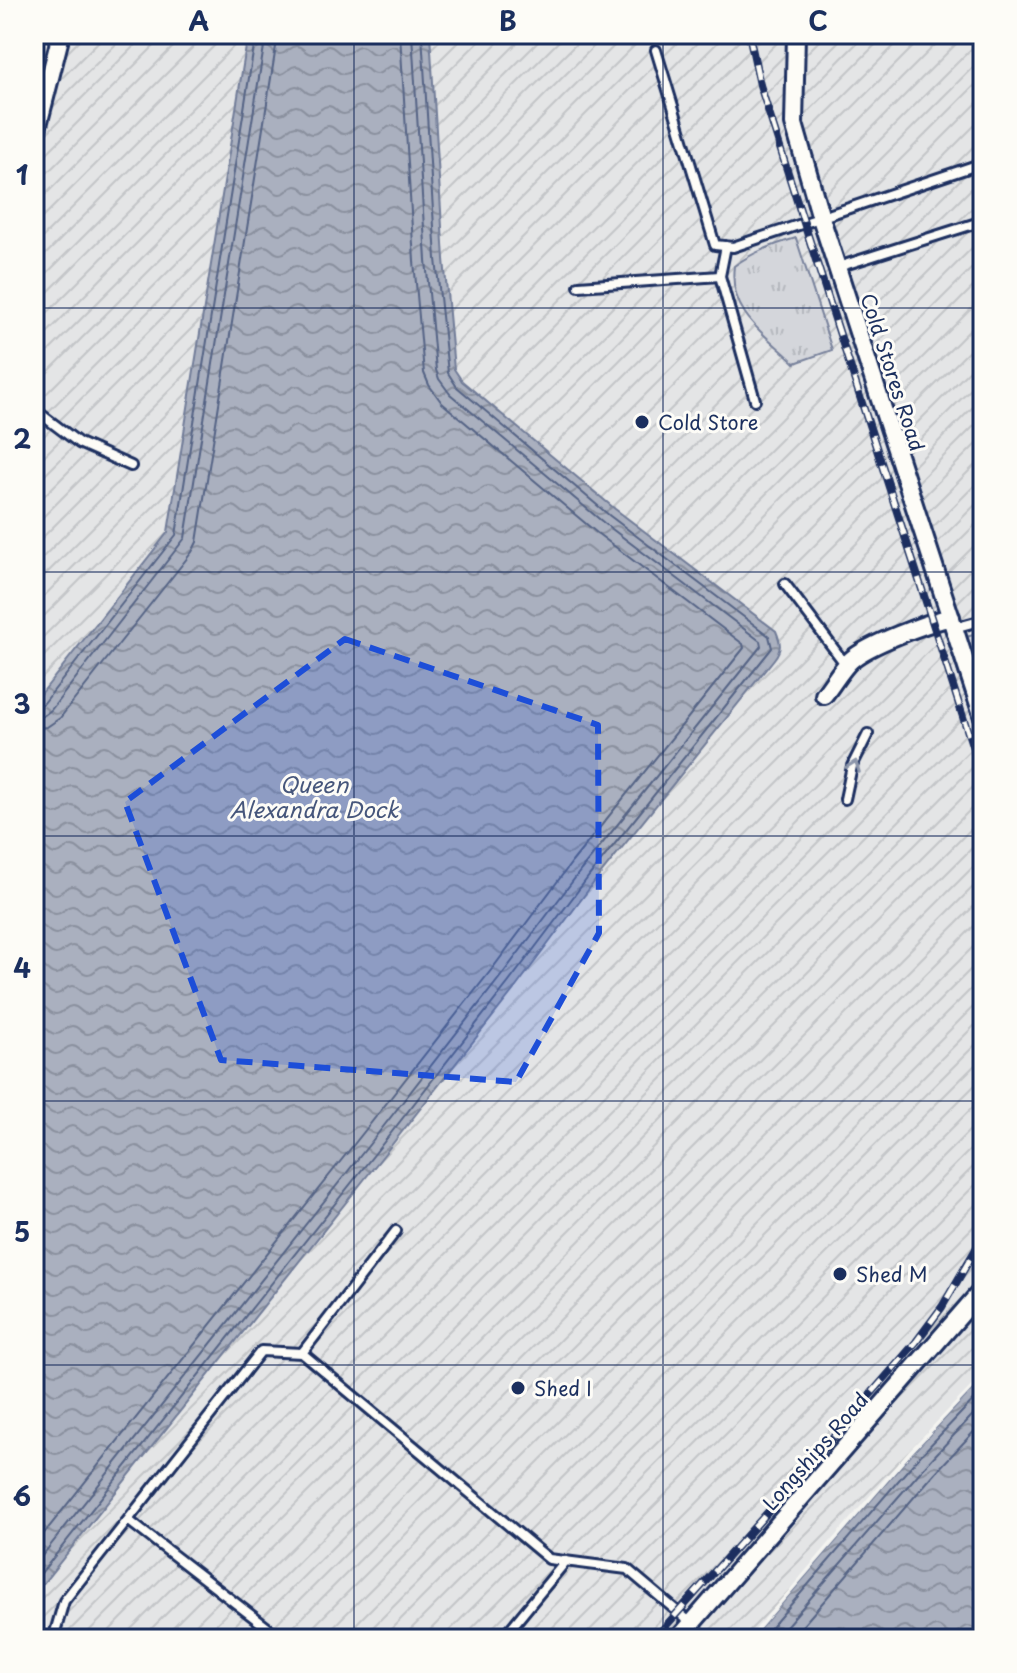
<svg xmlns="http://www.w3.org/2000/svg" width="1017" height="1673" font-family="'Playpen Sans',sans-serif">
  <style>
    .industrial { fill: url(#industrial-furrows) }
    .grass { fill: url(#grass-tufts); stroke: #78829c; stroke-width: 2 }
    .water { fill: url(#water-waves); stroke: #717c98; stroke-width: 2 }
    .pier { fill: #f4f4f1 }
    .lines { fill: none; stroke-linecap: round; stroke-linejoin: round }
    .shore { stroke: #546385; stroke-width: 2 }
    .service-casing { stroke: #1b2f5e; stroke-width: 14 }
    .minor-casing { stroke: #1b2f5e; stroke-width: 22 }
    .service { stroke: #fdfcf7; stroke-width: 8 }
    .minor { stroke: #fdfcf7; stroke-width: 16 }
    .rail-casing { stroke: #1b2f5e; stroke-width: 8 }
    .rail { stroke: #fdfcf7; stroke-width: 5; stroke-dasharray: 15; stroke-linecap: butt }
    .oneway { stroke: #8c96aa }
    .marked { fill: #1d4ed8; fill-opacity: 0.2; stroke: #1d4ed8; stroke-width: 6; stroke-dasharray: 16 10; stroke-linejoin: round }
    .grid { fill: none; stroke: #1b2f5e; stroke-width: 2; stroke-opacity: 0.55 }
    .poi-dot { fill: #1b2f5e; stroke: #fdfcf7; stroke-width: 3 }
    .labels { text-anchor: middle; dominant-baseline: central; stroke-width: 6; stroke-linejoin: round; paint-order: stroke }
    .street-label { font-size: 20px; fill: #1b2f5e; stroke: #fdfcf7 }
    .poi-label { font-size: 20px; fill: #1b2f5e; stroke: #fdfcf7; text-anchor: start }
    .water-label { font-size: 22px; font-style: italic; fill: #46567b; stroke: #fdfcf7 }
    .neatline { fill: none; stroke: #1b2f5e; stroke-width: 3 }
    .grid-label { font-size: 26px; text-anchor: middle; font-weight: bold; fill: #1b2f5e }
  </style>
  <defs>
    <pattern id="industrial-furrows" width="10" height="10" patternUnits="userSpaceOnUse" patternTransform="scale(2)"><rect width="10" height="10" fill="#e4e5e6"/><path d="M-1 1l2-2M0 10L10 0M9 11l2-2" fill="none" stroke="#c3c5c8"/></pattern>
    <pattern id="grass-tufts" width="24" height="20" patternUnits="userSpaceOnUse" patternTransform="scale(2)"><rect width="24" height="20" fill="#d4d6db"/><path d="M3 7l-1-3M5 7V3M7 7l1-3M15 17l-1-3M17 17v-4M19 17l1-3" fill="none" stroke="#b5b8be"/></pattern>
    <pattern id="water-waves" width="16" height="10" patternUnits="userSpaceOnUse" patternTransform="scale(2)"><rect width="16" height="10" fill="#aab0bf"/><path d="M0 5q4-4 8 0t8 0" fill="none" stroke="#8a909e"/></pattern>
  </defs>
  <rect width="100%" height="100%" fill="#f4f4f1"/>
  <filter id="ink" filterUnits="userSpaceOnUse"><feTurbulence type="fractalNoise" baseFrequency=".0125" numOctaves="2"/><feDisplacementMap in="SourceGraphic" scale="16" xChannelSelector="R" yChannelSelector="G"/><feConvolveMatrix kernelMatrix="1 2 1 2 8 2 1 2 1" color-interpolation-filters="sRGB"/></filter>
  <g filter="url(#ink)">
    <path class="industrial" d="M 41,34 L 983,34 L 983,1378 L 912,1453 L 751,1639 L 34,1639 L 34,64 Z"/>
    <path class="grass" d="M 796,238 L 832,350 L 795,363 C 765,334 728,313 734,266 C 753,252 773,245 796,238 Z
      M 977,634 L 983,652 L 983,749 L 948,642 Z"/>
    <path class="water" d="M 248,34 L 430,34 L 444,259 L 454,369 L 462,381 L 615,509 L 776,631 C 781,643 782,649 774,659 L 595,881 L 516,987 L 390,1147 L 34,1595 L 34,703 L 168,532 Z
      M 983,1378 L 983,1639 L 751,1639 L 912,1453 Z"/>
    <path class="pier" d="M 983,1374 L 983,1378 L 912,1453 L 751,1639 L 747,1639 L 909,1450 Z"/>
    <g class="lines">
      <path class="shore" d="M 34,707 L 39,706 L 44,703 L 176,535 L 256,34
        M 34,717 L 43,716 L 51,710 L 185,538 L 266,34
        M 34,729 L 47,727 L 60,718 L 192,552 L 197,542 L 278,34
        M 34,1546 L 367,1128 L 492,969 L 572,862 L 744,648 L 743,644 L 597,533 L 442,403 L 429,385 L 424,373 L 414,261 L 400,34
        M 34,1566 L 376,1136 L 501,976 L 581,870 L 761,646 L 760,641 L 604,523 L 450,394 L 439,379 L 436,370 L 426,260 L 412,34
        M 34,1582 L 384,1142 L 509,982 L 589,876 L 772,648 L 769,636 L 610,516 L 457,387 L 448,373 L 436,259 L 422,34
        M 761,1639 L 918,1458 L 983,1390
        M 775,1639 L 926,1465 L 983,1404
        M 791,1639 L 935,1473 L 983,1422"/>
      <defs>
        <path id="service" d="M 656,50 L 715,245 L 733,247 L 983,163
          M 726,246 L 720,276 L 755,400
          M 838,267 L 983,221
          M 579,286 L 720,276
          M 34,409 L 79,443 L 131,466
          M 785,584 L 846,665
          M 954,628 L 983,620
          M 845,799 L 852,766 L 868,734
          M 396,1231 L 302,1353 L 549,1559 L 627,1569 L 691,1623
          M 128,1520 L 282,1639
          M 53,1639 L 64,1601 L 261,1351 L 302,1353
          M 502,1639 L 566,1561"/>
        <path id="minor" d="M 796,34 L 794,124 L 821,218 L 983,717
          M 34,141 L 61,34
          M 824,695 C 833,684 841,669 851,660 C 869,644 927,623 951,617
          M 678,1639 L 983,1289"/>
      </defs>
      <use href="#service" class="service-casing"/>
      <use href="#minor" class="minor-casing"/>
      <use href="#service" class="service"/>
      <use href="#minor" class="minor"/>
      <defs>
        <path id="rail" d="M 749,34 L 760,85 L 804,223 L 983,779
          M 654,1639 L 785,1493 L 916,1342 L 942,1307 L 983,1237"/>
      </defs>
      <use href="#rail" class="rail-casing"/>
      <use href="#rail" class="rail"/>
    </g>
    <defs><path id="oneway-chevron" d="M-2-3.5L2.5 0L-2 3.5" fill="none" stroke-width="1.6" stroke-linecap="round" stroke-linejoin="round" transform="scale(2)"/></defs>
    <use class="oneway" href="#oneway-chevron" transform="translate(854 766) rotate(-70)"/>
  </g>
  <path class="marked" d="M 345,639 L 598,725 L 599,933 L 516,1082 L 221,1060 L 125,802 Z"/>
  <path class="grid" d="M 354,34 L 354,1639M 663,34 L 663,1639M 34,308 L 983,308M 34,572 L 983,572M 34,836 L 983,836M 34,1101 L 983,1101M 34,1365 L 983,1365"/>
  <g class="poi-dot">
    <circle cx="642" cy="422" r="8"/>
    <circle cx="840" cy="1274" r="8"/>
    <circle cx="518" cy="1388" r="8"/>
  </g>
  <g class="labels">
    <g class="street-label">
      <text transform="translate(893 372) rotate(72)">Cold Stores Road</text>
      <text transform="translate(815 1451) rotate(-49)">Longships Road</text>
    </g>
    <g class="poi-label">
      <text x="658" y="422">Cold Store</text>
      <text x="856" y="1274">Shed M</text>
      <text x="534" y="1388">Shed I</text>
    </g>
    <g class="water-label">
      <text x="314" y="783">Queen<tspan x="314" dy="25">Alexandra Dock</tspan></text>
    </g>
  </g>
  <rect width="1017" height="1673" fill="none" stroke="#fdfcf7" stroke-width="88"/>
  <rect x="44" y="44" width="929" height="1585" class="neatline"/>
  <g class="grid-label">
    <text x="199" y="31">A</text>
    <text x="508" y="31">B</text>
    <text x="818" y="31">C</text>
    <text x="22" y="185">1</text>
    <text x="22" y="449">2</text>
    <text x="22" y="714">3</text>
    <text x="22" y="978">4</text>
    <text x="22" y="1242">5</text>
    <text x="22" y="1506">6</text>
  </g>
</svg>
